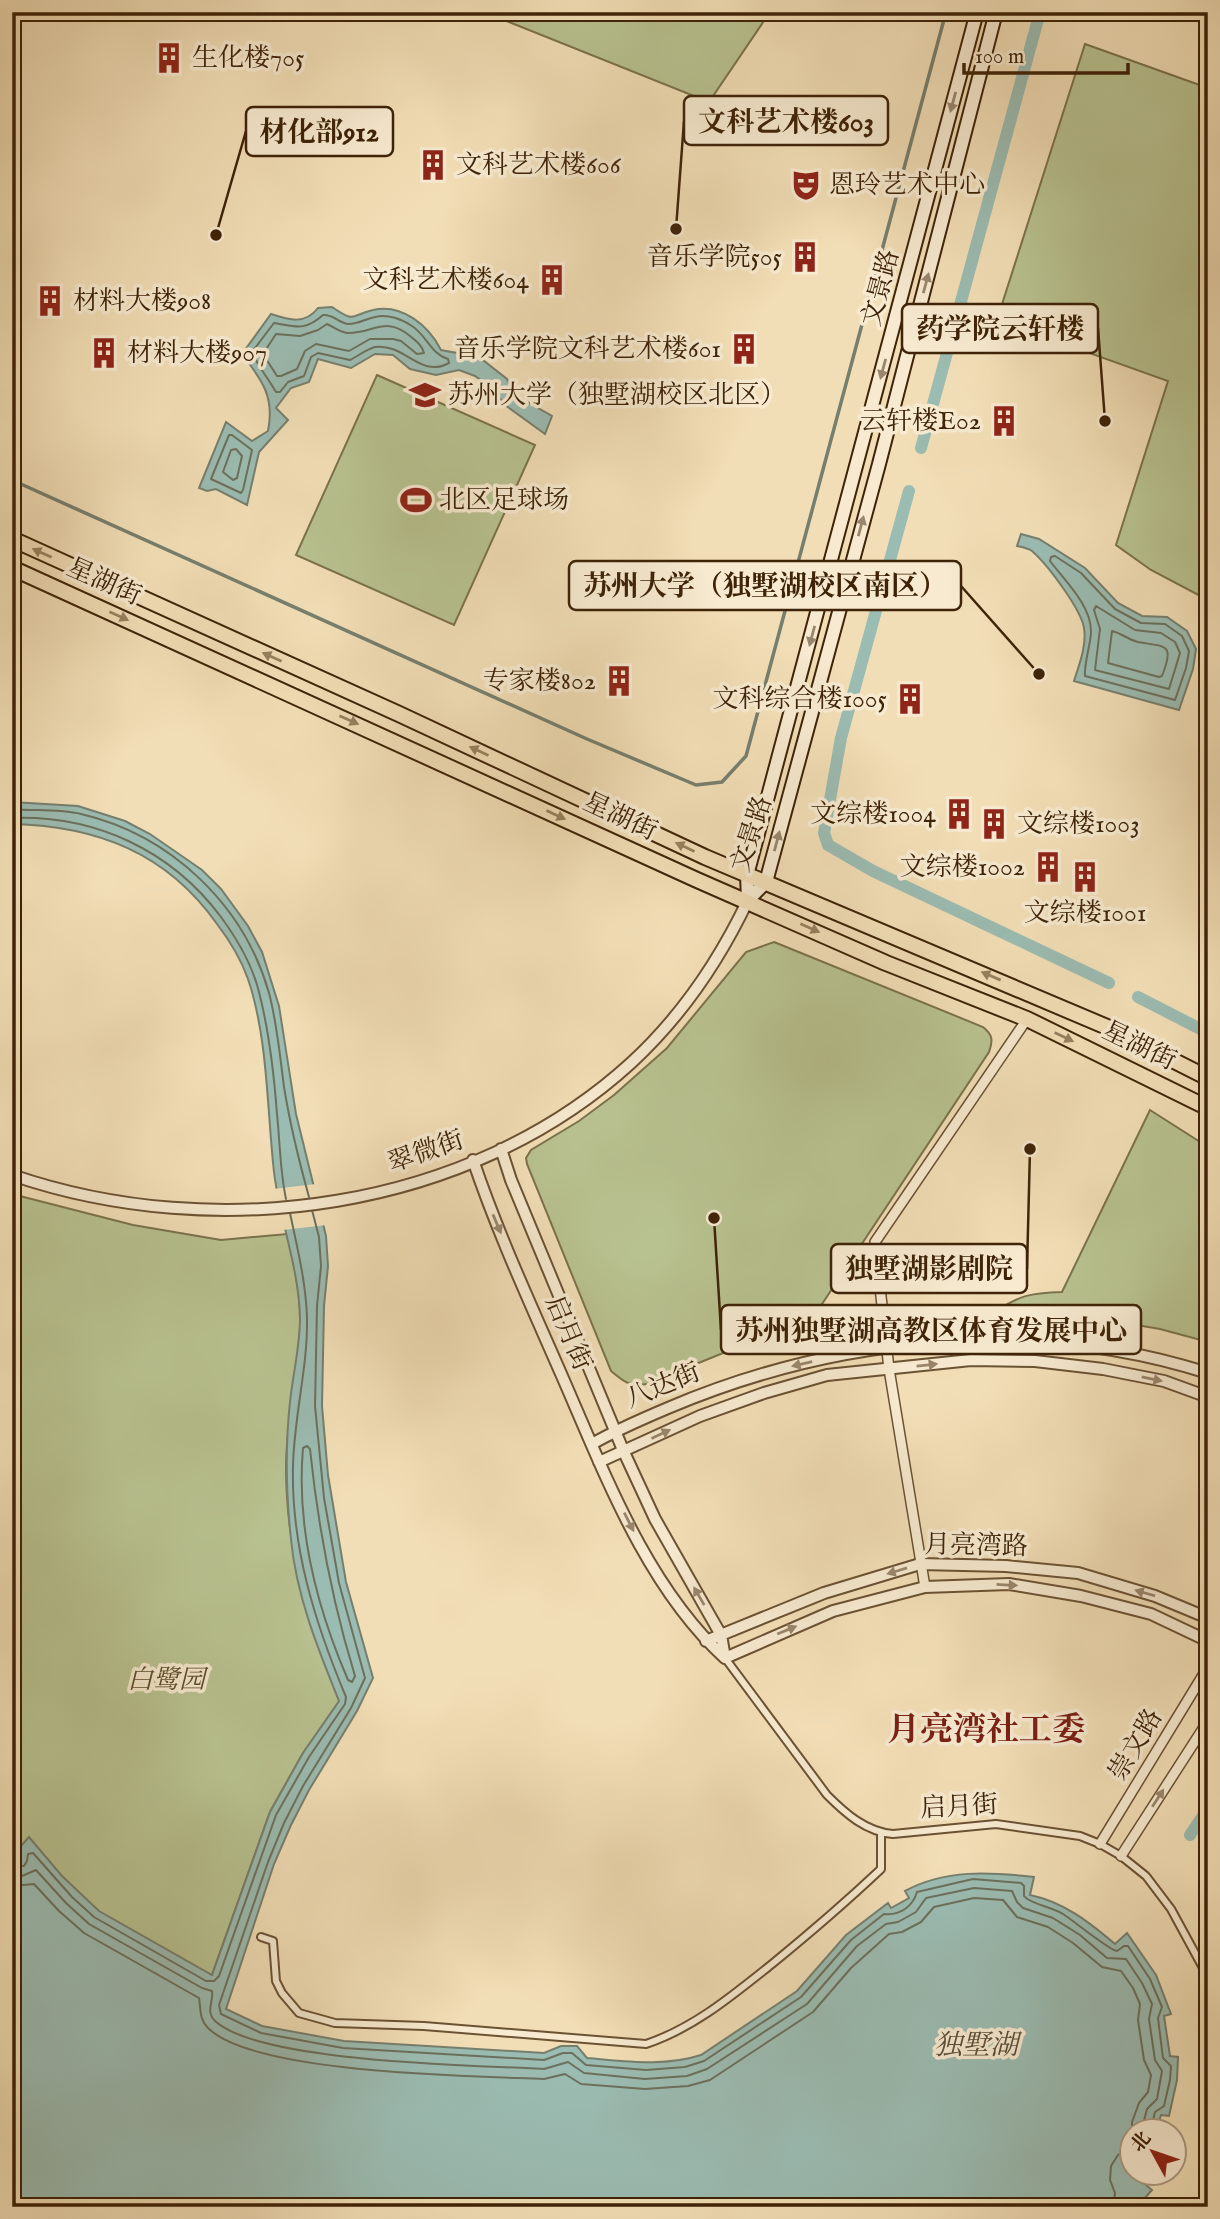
<svg xmlns="http://www.w3.org/2000/svg" width="1220" height="2219" font-family="'IM FELL English','Noto Serif SC',serif">
  <style>
    .green { fill: #b8c290; stroke: #7b724c; stroke-width: 2 }
    .water { fill: #9bbcb2; stroke: #767f6e; stroke-width: 2 }
    .pier { fill: #f2deb6 }
    .lines { fill: none; stroke-linecap: round; stroke-linejoin: round }
    .shore { stroke: #6c705c; stroke-width: 2 }
    .stream { stroke: #767f6e; stroke-width: 3.5 }
    .canal { stroke: #9bbcb2; stroke-width: 12 }
    .pedestrian-casing { stroke: #6b5233; stroke-width: 10 }
    .minor-casing { stroke: #6b5233; stroke-width: 12 }
    .tertiary-casing { stroke: #6b5233; stroke-width: 14 }
    .secondary-casing { stroke: #3e2307; stroke-width: 16 }
    .primary-casing { stroke: #3e2307; stroke-width: 18 }
    .pedestrian { stroke: #f7ead0; stroke-width: 6 }
    .minor { stroke: #f7ead0; stroke-width: 9 }
    .tertiary { stroke: #f7ead0; stroke-width: 10 }
    .secondary { stroke: #f7ead0; stroke-width: 12 }
    .primary { stroke: #f2deb6; stroke-width: 14 }
    .oneway { fill: #9a866c }
    .oneway2 { fill: #98805e }
    .labels { text-anchor: middle; dominant-baseline: central; stroke-width: 7; stroke-linejoin: round; paint-order: stroke }
    .poi-label { font-size: 26px; fill: #3e2307; stroke: #f7ead0; text-anchor: start }
    .street-label { font-size: 26px; fill: #3e2307; stroke: #f7ead0 }
    .park-label { font-size: 26px; font-style: italic; fill: #5c4b29; stroke: #f7ead0 }
    .water-label { font-size: 28px; font-style: italic; fill: #5a513a; stroke: #f7ead0 }
    .district-label { font-size: 33px; font-weight: bold; fill: #7a1f14; stroke: #f7ead0 }
    .leader { fill: none; stroke: #3e2307; stroke-width: 2.5 }
    .callout-dot { fill: #3e2307; stroke: #f7ead0; stroke-width: 2.5 }
    .callout { fill: #f7ead0; stroke: #3e2307; stroke-width: 2.5 }
    .callout-label { font-size: 28px; text-anchor: middle; font-weight: bold; fill: #3e2307 }
  </style>
  <rect width="100%" height="100%" fill="#f2deb6"/>
  <filter id="stains"><feTurbulence type="fractalNoise" baseFrequency=".00286" numOctaves="4"/><feColorMatrix values="0 0 0 0 .2 0 0 0 0 .09 0 0 0 0 .02 0 0 0 .5 -.17"/></filter>
  <radialGradient id="worn" r=".72"><stop offset=".6" stop-color="#630" stop-opacity="0"/><stop offset="1" stop-color="#630" stop-opacity=".3"/></radialGradient>
  <path class="green" d="M 484,12 L 770,12 L 709,102 Z
    M 1085,44 L 1208,88 L 1208,600 L 1151,570 L 1116,545 L 1168,381 L 997,320 Z
    M 377,375 L 535,445 L 454,625 L 296,555 Z
    M 774,942 L 983,1027 C 993,1035 993,1040 989,1052 L 822,1304 L 802,1321 L 647,1384 C 630,1387 624,1382 611,1371 L 527,1164 L 526,1158 L 531,1150 L 579,1121 L 614,1095 L 667,1048 L 746,952 Z
    M 1150,1110 L 1208,1147 L 1208,1342 L 1160,1329 L 1095,1318 L 993,1313 C 1020,1295 1030,1293 1062,1292 Z
    M 12,1194 L 133,1225 L 221,1240 L 287,1234 C 293,1261 300,1289 300,1318 C 301,1368 286,1417 286,1467 C 286,1550 308,1625 340,1701 L 303,1753 L 270,1812 L 212,1975 L 12,1935 Z"/>
  <path class="water" d="M 332,307 C 357,324 350,315 373,310 C 402,303 429,326 441,350 L 479,357 L 507,379 L 517,396 L 552,416 L 545,434 L 505,405 L 494,390 L 475,376 L 459,370 L 436,375 L 410,369 L 393,355 L 375,354 L 351,368 L 318,359 L 309,382 L 291,388 L 276,408 L 288,420 L 259,452 L 247,505 L 216,489 L 207,491 L 199,488 L 226,422 L 252,441 L 268,431 C 275,397 262,380 242,354 L 271,314 C 289,320 305,325 318,308 Z
    M 1021,534 L 1039,539 L 1085,568 L 1118,603 L 1142,616 L 1167,617 L 1187,631 L 1196,649 L 1193,669 L 1179,710 L 1074,681 C 1079,665 1087,645 1084,628 C 1081,609 1047,564 1032,551 C 1028,548 1022,547 1017,546 Z
    M 12,802 L 78,806 L 125,821 L 150,834 L 202,870 L 221,889 L 248,926 L 262,952 L 279,1006 L 296,1114 L 326,1236 L 328,1266 L 324,1306 L 322,1406 L 328,1475 L 346,1582 L 373,1678 L 357,1711 L 309,1790 L 291,1825 L 274,1864 L 226,2009 L 262,2026 L 344,2041 L 544,2053 L 561,2046 L 577,2046 L 587,2058 C 625,2061 664,2067 701,2055 L 797,1991 L 846,1935 L 888,1903 L 891,1908 L 909,1898 L 905,1891 C 945,1869 990,1872 1034,1877 L 1030,1895 C 1064,1902 1089,1922 1115,1944 L 1127,1933 L 1156,1975 L 1171,2014 L 1164,2016 L 1170,2056 L 1178,2057 L 1177,2080 L 1169,2116 L 1161,2115 L 1156,2131 L 1132,2132 L 1133,2174 L 1152,2190 L 1137,2207 L 741,2207 L 731,2205 L 718,2207 L 12,2207 L 12,1859 L 21,1859 L 21,1846 L 29,1837 L 62,1876 L 99,1911 L 212,1975 L 270,1812 L 303,1753 L 339,1701 C 318,1649 296,1595 291,1539 C 286,1493 285,1448 290,1402 C 293,1374 300,1346 300,1318 C 299,1268 280,1222 274,1172 C 267,1110 268,1038 248,979 C 241,959 230,941 217,924 C 167,853 97,826 12,824 Z"/>
  <path class="pier" d="M 316,1184 L 327,1225 L 283,1230 L 273,1189 Z"/>
  <g class="lines">
    <path class="shore" d="M 323,315 C 334,314 338,323 348,324 C 359,324 365,319 375,317 C 388,314 402,319 412,326 C 427,336 431,354 448,359 L 449,363 C 420,379 405,343 375,347 C 367,349 358,356 350,360 L 318,353 L 311,357 L 304,376 L 288,382 L 280,392 L 276,392 C 270,381 255,362 252,352 L 274,323 C 295,326 304,332 323,315 Z
      M 327,324 C 334,327 339,332 347,333 C 372,334 386,315 410,336 C 416,341 422,345 424,353 L 417,354 L 401,341 L 393,339 L 370,339 L 349,351 L 316,344 L 305,351 L 297,369 L 281,376 L 277,376 L 263,354 L 276,334 L 300,336 L 318,330 Z
      M 229,435 L 232,435 L 252,450 L 243,490 L 241,493 L 211,479 Z
      M 236,449 L 242,456 L 237,478 L 233,480 L 223,472 L 231,450 Z
      M 1055,556 L 1081,573 L 1115,609 L 1141,623 L 1165,624 L 1182,636 L 1189,651 L 1186,668 L 1175,700 L 1085,676 C 1084,663 1090,647 1091,633 C 1092,606 1065,581 1050,561 L 1051,557 Z
      M 1096,606 L 1135,630 L 1161,633 L 1175,642 L 1180,653 L 1169,689 L 1095,670 L 1100,629 L 1094,610 Z
      M 1112,631 C 1121,633 1129,640 1138,642 C 1166,647 1175,643 1162,676 L 1159,677 L 1108,663 Z
      M 12,809 C 35,811 59,809 81,814 C 171,835 244,905 269,993 C 277,1023 280,1056 284,1087 C 290,1124 299,1161 309,1197
      M 12,818 C 95,815 171,850 221,917 C 238,940 252,964 259,992 C 269,1031 274,1074 277,1114 C 280,1143 280,1171 286,1199
      M 312,1210 L 319,1237 L 321,1266 L 317,1306 L 315,1406 L 324,1498 L 339,1583 L 365,1678 L 351,1708 L 303,1786 L 284,1823 L 268,1862 L 219,2005 L 221,2014 L 261,2033 L 343,2048 L 544,2060 L 563,2053 L 572,2053 L 586,2065 L 646,2070 L 685,2067 L 704,2061 L 801,1997 L 851,1940 L 884,1914 C 900,1916 913,1906 917,1892 L 973,1879 L 1021,1883 L 1024,1886 L 1024,1896 C 1030,1904 1052,1907 1063,1914 C 1074,1921 1109,1950 1117,1951 L 1124,1946 L 1128,1946 L 1150,1979 L 1162,2007 L 1158,2018 L 1163,2058 L 1171,2066 L 1170,2080 L 1164,2106 L 1155,2112 L 1150,2132
      M 307,1446 L 310,1449 C 318,1527 332,1601 355,1676 L 352,1682 L 348,1680 C 317,1608 296,1528 303,1448 Z
      M 12,1866 L 24,1866 L 27,1861 L 28,1854 L 33,1853 L 72,1897 L 94,1917 L 206,1981 L 214,1981 L 219,1976 L 276,1815 L 309,1757 L 345,1704 L 346,1697 C 315,1623 291,1547 293,1466 C 294,1416 308,1367 307,1318 C 306,1282 297,1247 290,1213
      M 12,1875 L 22,1876 L 36,1870 L 66,1903 L 89,1924 L 202,1988 L 212,1991 C 214,2001 205,2011 215,2021 C 261,2063 477,2065 544,2069 L 568,2062 L 584,2073 L 645,2079 L 687,2076 L 707,2069 L 807,2004 L 857,1946 L 886,1924 L 898,1922 L 916,1912 L 926,1898 L 974,1888 L 1012,1891 L 1017,1902 L 1023,1908 L 1053,1918 L 1080,1935 L 1107,1958 L 1126,1959 L 1142,1983 L 1152,2004 L 1149,2019 L 1155,2060 L 1162,2071 L 1157,2099 L 1147,2109 L 1141,2132
      M 12,1886 L 34,1884 L 59,1911 L 84,1933 L 199,1998 C 201,2009 199,2019 208,2028 C 254,2074 474,2076 544,2079 L 565,2074 L 581,2084 L 645,2089 L 688,2086 L 710,2080 L 813,2012 L 851,1968 L 889,1934 L 902,1932 L 921,1922 L 934,1907 L 974,1898 L 1003,1900 L 1017,1917 L 1048,1927 L 1073,1943 L 1102,1967 L 1121,1971 L 1133,1988 L 1140,2004 L 1138,2020 L 1144,2060 L 1151,2075 L 1148,2092 L 1139,2103 L 1132,2122 L 1132,2139
      M 1113,2207 L 1115,2193 L 1110,2180 L 1111,2166 L 1118,2155 L 1132,2148"/>
    <path class="stream" d="M 12,480 L 587,739 L 696,785 L 722,782 L 746,756 L 946,12"/>
    <path class="canal" d="M 921,448 L 1040,12
      M 909,491 L 841,738 L 824,833 L 828,845 L 873,871 L 1109,983
      M 1138,997 L 1208,1033
      M 1190,1835 L 1208,1808"/>
    <defs>
      <path id="pedestrian" d="M 725,1658 L 827,1795 C 845,1813 866,1832 893,1834 L 996,1824 L 1080,1836 L 1100,1844 L 1121,1856 L 1146,1876 L 1171,1909 L 1208,1977
        M 261,1937 L 273,1941 L 276,1981 L 282,1993 L 299,2013 L 335,2023 L 424,2026 L 646,2044 C 694,2028 733,1995 772,1964 C 810,1933 846,1902 881,1869 L 881,1833
        M 1202,2207 L 1208,2198"/>
      <path id="minor" d="M 925,1587 L 889,1369 L 875,1242 L 1027,1019
        M 1100,1844 L 1208,1667
        M 1121,1856 L 1208,1721"/>
      <path id="tertiary" d="M 501,1149 L 511,1180 L 623,1450 L 655,1519 L 721,1635 L 725,1658
        M 473,1160 C 498,1234 531,1305 562,1376 C 604,1472 646,1586 725,1658
        M 12,1175 C 216,1245 469,1211 631,1063 C 681,1017 719,961 748,900
        M 592,1444 C 616,1430 642,1419 668,1408 C 837,1336 1033,1317 1208,1373
        M 599,1462 L 700,1416 L 764,1393 L 827,1375 L 971,1360 L 1035,1361 L 1103,1369 L 1164,1381 L 1208,1397
        M 706,1641 L 824,1593 L 920,1564 L 1006,1566 L 1078,1573 L 1155,1596 L 1208,1618
        M 725,1658 L 833,1611 L 925,1587 L 1009,1584 L 1081,1596 L 1151,1614 L 1208,1641"/>
      <path id="secondary" d="M 748,900 L 766,882 L 879,464 L 996,12
        M 748,900 L 747,875 L 977,12"/>
      <path id="primary" d="M 12,539 L 399,714 L 705,857 L 1107,1027 L 1208,1078
        M 12,568 L 697,880 L 886,963 L 1027,1019 L 1208,1108"/>
    </defs>
    <use href="#pedestrian" class="pedestrian-casing"/>
    <use href="#minor" class="minor-casing"/>
    <use href="#tertiary" class="tertiary-casing"/>
    <use href="#secondary" class="secondary-casing"/>
    <use href="#primary" class="primary-casing"/>
    <use href="#pedestrian" class="pedestrian"/>
    <use href="#minor" class="minor"/>
    <use href="#tertiary" class="tertiary"/>
    <use href="#secondary" class="secondary"/>
    <use href="#primary" class="primary"/>
  </g>
  <defs><path id="oneway-solid" d="M-6-.8H1V-3.2L6.5 0L1 3.2V.8H-6Z" transform="scale(1.75)"/></defs>
  <g class="oneway">
    <use href="#oneway-solid" transform="translate(953 102) rotate(105)"/>
    <use href="#oneway-solid" transform="translate(926 283) rotate(-75)"/>
    <use href="#oneway-solid" transform="translate(883 369) rotate(105)"/>
    <use href="#oneway-solid" transform="translate(861 526) rotate(-75)"/>
    <use href="#oneway-solid" transform="translate(812 636) rotate(105)"/>
    <use href="#oneway-solid" transform="translate(777 841) rotate(-75)"/>
    <use href="#oneway-solid" transform="translate(497 1224) rotate(67)"/>
    <use href="#oneway-solid" transform="translate(802 1364) rotate(167)"/>
    <use href="#oneway-solid" transform="translate(927 1365) rotate(-6)"/>
    <use href="#oneway-solid" transform="translate(1152 1379) rotate(12)"/>
    <use href="#oneway-solid" transform="translate(661 1434) rotate(-25)"/>
    <use href="#oneway-solid" transform="translate(629 1522) rotate(63)"/>
    <use href="#oneway-solid" transform="translate(897 1571) rotate(163)"/>
    <use href="#oneway-solid" transform="translate(1007 1585) rotate(3)"/>
    <use href="#oneway-solid" transform="translate(1145 1593) rotate(-164)"/>
    <use href="#oneway-solid" transform="translate(699 1596) rotate(-120)"/>
    <use href="#oneway-solid" transform="translate(787 1630) rotate(-22)"/>
    <use href="#oneway-solid" transform="translate(1158 1798) rotate(-57)"/>
  </g>
  <g class="oneway2">
    <use href="#oneway-solid" transform="translate(42 553) rotate(-156)"/>
    <use href="#oneway-solid" transform="translate(119 616) rotate(24)"/>
    <use href="#oneway-solid" transform="translate(272 657) rotate(-156)"/>
    <use href="#oneway-solid" transform="translate(349 720) rotate(24)"/>
    <use href="#oneway-solid" transform="translate(479 751) rotate(-155)"/>
    <use href="#oneway-solid" transform="translate(556 815) rotate(25)"/>
    <use href="#oneway-solid" transform="translate(685 847) rotate(-155)"/>
    <use href="#oneway-solid" transform="translate(810 928) rotate(24)"/>
    <use href="#oneway-solid" transform="translate(991 976) rotate(-157)"/>
    <use href="#oneway-solid" transform="translate(1064 1037) rotate(26)"/>
  </g>
  <defs>
    <symbol id="building-bare" viewBox="-9 -9 18 18"><path d="M-4-6H4V6H1V3H-1V6H-4ZM-2.5-4.3h1.7v1.8h-1.7ZM.8-4.3h1.7v1.8H.8ZM-2.5-1h1.7V.8h-1.7ZM.8-1h1.7V.8H.8Z" fill="#8f2418" stroke="#f7ead0" stroke-width="2.5" paint-order="stroke"/></symbol>
    <symbol id="theatre-bare" viewBox="-9 -9 18 18"><path d="M-5-5.5Q0-4 5-5.5V0Q5 5 0 6Q-5 5-5 0ZM-3.3-2.5H-1v1.5H-3.3ZM1-2.5H3.3v1.5H1ZM-2.8 1Q0 5.5 2.8 1Z" fill="#8f2418" stroke="#f7ead0" stroke-width="2.5" paint-order="stroke"/></symbol>
    <symbol id="university-bare" viewBox="-9 -9 18 18"><path d="M0-5L7-2L0 1L-7-2ZM-4 1L0 2.5L4 1V4Q0 6-4 4Z" fill="#8f2418" stroke="#f7ead0" stroke-width="2.5" paint-order="stroke"/></symbol>
    <symbol id="stadium-bare" viewBox="-9 -9 18 18"><path d="M0-5a6.5 5 0 1 0 0 10a6.5 5 0 1 0 0-10ZM-3.5-1.8h7v3.6h-7Z" fill="#8f2418" stroke="#f7ead0" stroke-width="2.5" paint-order="stroke"/></symbol>
  </defs>
  <g fill-rule="evenodd">
    <use href="#building-bare" x="147" y="36" width="44" height="44"/>
    <use href="#building-bare" x="411" y="143" width="44" height="44"/>
    <use href="#theatre-bare" x="784" y="163" width="44" height="44"/>
    <use href="#building-bare" x="783" y="235" width="44" height="44"/>
    <use href="#building-bare" x="530" y="258" width="44" height="44"/>
    <use href="#building-bare" x="28" y="279" width="44" height="44"/>
    <use href="#building-bare" x="722" y="327" width="44" height="44"/>
    <use href="#building-bare" x="82" y="331" width="44" height="44"/>
    <use href="#university-bare" x="403" y="373" width="44" height="44"/>
    <use href="#building-bare" x="982" y="399" width="44" height="44"/>
    <use href="#stadium-bare" x="394" y="478" width="44" height="44"/>
    <use href="#building-bare" x="597" y="659" width="44" height="44"/>
    <use href="#building-bare" x="888" y="677" width="44" height="44"/>
    <use href="#building-bare" x="937" y="792" width="44" height="44"/>
    <use href="#building-bare" x="972" y="802" width="44" height="44"/>
    <use href="#building-bare" x="1026" y="845" width="44" height="44"/>
    <use href="#building-bare" x="1063" y="855" width="44" height="44"/>
  </g>
  <g class="labels">
    <g class="poi-label">
      <text x="192" y="58">生化楼705</text>
      <text x="456" y="165">文科艺术楼606</text>
      <text x="829" y="185">恩玲艺术中心</text>
      <text x="782" y="257" text-anchor="end">音乐学院505</text>
      <text x="529" y="280" text-anchor="end">文科艺术楼604</text>
      <text x="73" y="301">材料大楼908</text>
      <text x="721" y="349" text-anchor="end">音乐学院文科艺术楼601</text>
      <text x="127" y="353">材料大楼907</text>
      <text x="448" y="395">苏州大学（独墅湖校区北区）</text>
      <text x="981" y="421" text-anchor="end">云轩楼E02</text>
      <text x="439" y="500">北区足球场</text>
      <text x="596" y="681" text-anchor="end">专家楼802</text>
      <text x="887" y="699" text-anchor="end">文科综合楼1005</text>
      <text x="936" y="814" text-anchor="end">文综楼1004</text>
      <text x="1017" y="824">文综楼1003</text>
      <text x="1025" y="867" text-anchor="end">文综楼1002</text>
      <text x="1085" y="913" text-anchor="middle">文综楼1001</text>
    </g>
    <g class="street-label">
      <text transform="translate(881 288) rotate(-75)">文景路</text>
      <text transform="translate(104 582) rotate(24)">星湖街</text>
      <text transform="translate(620 817) rotate(25)">星湖街</text>
      <text transform="translate(752 834) rotate(-72)">文景路</text>
      <text transform="translate(1139 1046) rotate(26)">星湖街</text>
      <text transform="translate(426 1152) rotate(-19)">翠微街</text>
      <text transform="translate(568 1333) rotate(67)">启月街</text>
      <text transform="translate(663 1386) rotate(-22)">八达街</text>
      <text transform="translate(976 1546) rotate(1)">月亮湾路</text>
      <text transform="translate(1136 1745) rotate(-59)">崇文路</text>
      <text transform="translate(959 1807) rotate(-3)">启月街</text>
    </g>
    <g class="park-label">
      <text x="166" y="1680">白鹭园</text>
    </g>
    <g class="water-label">
      <text x="976" y="2046">独墅湖</text>
    </g>
    <g class="district-label">
      <text x="986" y="1731">月亮湾社工委</text>
    </g>
  </g>
  <path class="leader" d="M676 229L684 121M216 235L246 131M1105 421L1098 328M1039 674L961 586M1030 1149L1027 1269M714 1218L721 1330"/>
  <g class="callout-dot">
    <circle cx="676" cy="229" r="7"/>
    <circle cx="216" cy="235" r="7"/>
    <circle cx="1105" cy="421" r="7"/>
    <circle cx="1039" cy="674" r="7"/>
    <circle cx="1030" cy="1149" r="7"/>
    <circle cx="714" cy="1218" r="7"/>
  </g>
  <g class="callout">
    <rect x="684" y="96" width="204" height="49" rx="7"/>
    <rect x="246" y="107" width="147" height="49" rx="7"/>
    <rect x="902" y="304" width="196" height="49" rx="7"/>
    <rect x="569" y="561" width="392" height="49" rx="7"/>
    <rect x="831" y="1244" width="196" height="49" rx="7"/>
    <rect x="721" y="1305" width="420" height="49" rx="7"/>
  </g>
  <g class="callout-label">
    <text x="786" y="131">文科艺术楼603</text>
    <text x="319" y="141">材化部912</text>
    <text x="1000" y="338">药学院云轩楼</text>
    <text x="765" y="595">苏州大学（独墅湖校区南区）</text>
    <text x="929" y="1278">独墅湖影剧院</text>
    <text x="931" y="1340">苏州独墅湖高教区体育发展中心</text>
  </g>
  <rect width="1220" height="2219" fill="none" stroke="#f2deb6" stroke-width="42"/>
  <rect x="14" y="14" width="1192" height="2191" fill="none" stroke="#3e2307" stroke-width="3.5"/>
  <rect x="21" y="21" width="1178" height="2177" fill="none" stroke="#3e2307" stroke-width="2"/>
  <g transform="translate(1153 2152) rotate(310)"><circle r="33" fill="#f7ead0" stroke="#ad9a80" stroke-width="2"/>
  <path d="M0-5L12 26L0 18L-12 26Z" fill="#8f2418"/>
  <text y="-10" font-size="19" font-weight="bold" text-anchor="middle" fill="#3e2307">北</text>
  </g>
  <path d="M964 63v10h164v-10" fill="none" stroke="#3e2307" stroke-width="3.5"/>
  <text x="975" y="63" font-size="21" fill="#3e2307" stroke="#f7ead0" stroke-width="5" paint-order="stroke">100 m</text>
  <rect width="100%" height="100%" filter="url(#stains)"/>
  <rect width="100%" height="100%" fill="url(#worn)"/>
</svg>
